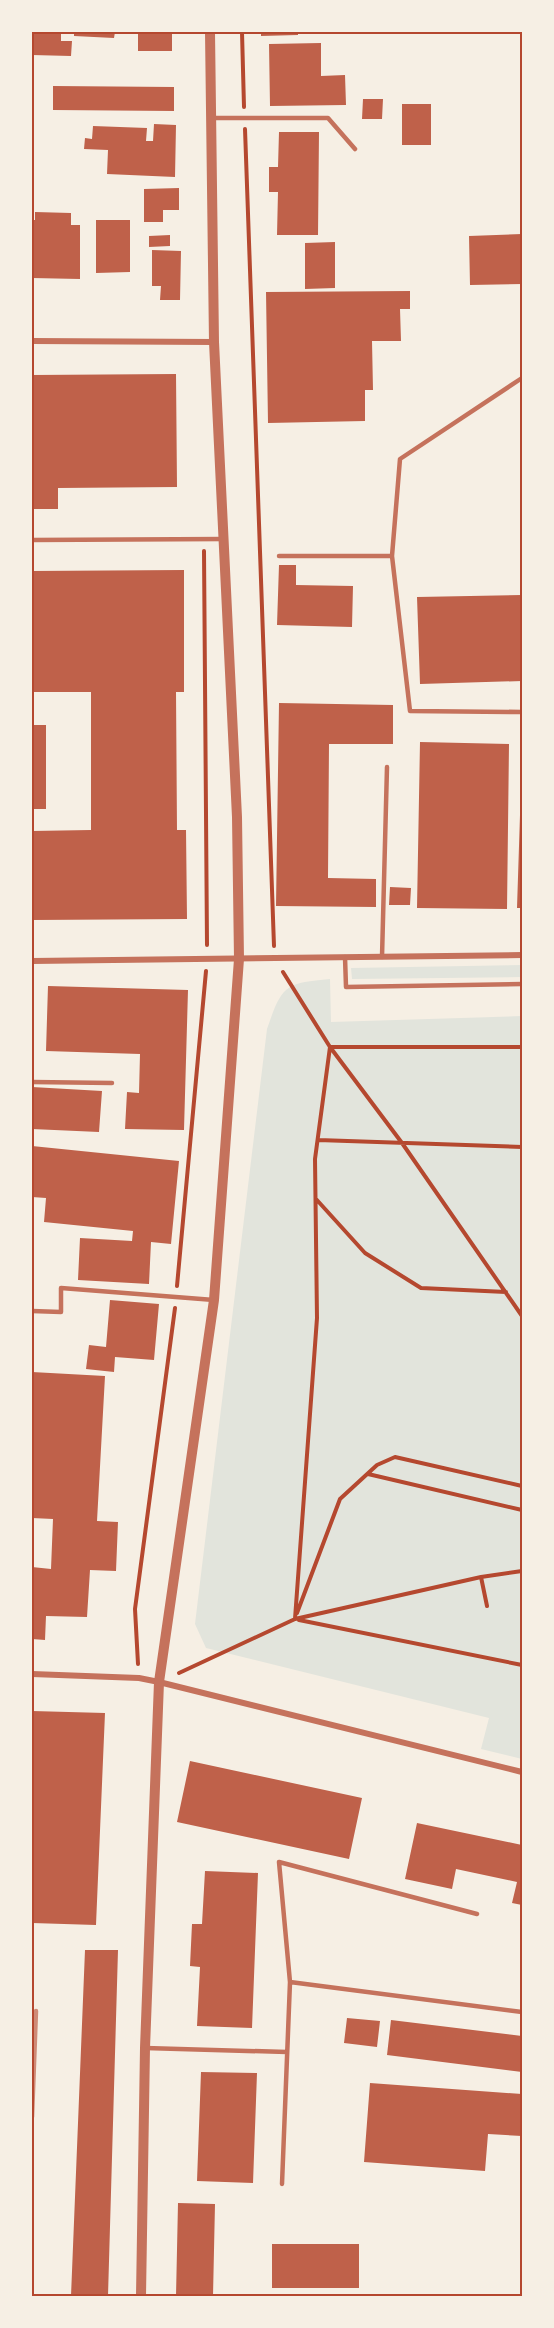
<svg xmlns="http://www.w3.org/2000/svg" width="554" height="2328" font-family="Arial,sans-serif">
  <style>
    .green { fill: #e2e4dc }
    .building { fill: #bf614a }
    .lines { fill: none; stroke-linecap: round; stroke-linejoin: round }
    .path { stroke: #b5482f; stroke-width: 4 }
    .service { stroke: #c5725c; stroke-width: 4.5 }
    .minor { stroke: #c5725c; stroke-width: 6 }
    .tertiary { stroke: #c5725c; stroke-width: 10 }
    .rail { stroke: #cf8b77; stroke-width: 4.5 }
    .neatline { fill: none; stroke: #b5482f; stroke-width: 2 }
  </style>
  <rect width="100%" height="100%" fill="#f6efe4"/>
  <path class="green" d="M 522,965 L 522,977 L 352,979 L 351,968 Z
    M 330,979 L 331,1022 L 522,1016 L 522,1759 L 481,1749 L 489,1718 L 206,1648 L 195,1624 L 267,1029 C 282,986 284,983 330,979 Z"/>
  <path class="building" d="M 32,32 L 61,32 L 61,41 L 72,41 L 71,56 L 32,55 Z
    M 74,32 L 115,32 L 114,38 L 74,36 Z
    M 138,32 L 172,32 L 172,51 L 138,51 Z
    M 261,32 L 298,32 L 298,35 L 261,36 Z
    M 321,43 L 321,76 L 345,75 L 346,105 L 270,106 L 269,44 Z
    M 53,86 L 174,87 L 174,111 L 53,110 Z
    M 363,99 L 383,99 L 382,119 L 362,119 Z
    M 402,104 L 431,104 L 431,145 L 402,145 Z
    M 154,124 L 176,125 L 175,177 L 107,174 L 108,150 L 84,149 L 85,138 L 92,139 L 93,126 L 147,128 L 146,141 L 153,141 Z
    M 279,132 L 319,132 L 318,235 L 277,235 L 278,192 L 269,192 L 269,167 L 278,167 Z
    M 179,188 L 179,210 L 163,210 L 163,222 L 144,222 L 144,189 Z
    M 35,212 L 71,213 L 71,225 L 80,225 L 80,279 L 32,278 L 32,220 L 35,220 Z
    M 96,220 L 130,220 L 130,272 L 96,273 Z
    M 522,234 L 522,284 L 470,285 L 469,236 Z
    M 170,235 L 170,246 L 149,247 L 149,236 Z
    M 335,242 L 335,288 L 305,289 L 305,243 Z
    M 152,250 L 181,251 L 180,300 L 160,300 L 161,286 L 152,286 Z
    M 410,291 L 410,309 L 400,309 L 401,341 L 372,341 L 373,390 L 365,390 L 365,421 L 268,423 L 266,292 Z
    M 176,374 L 177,487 L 58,488 L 58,509 L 32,509 L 32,375 Z
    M 279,565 L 296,565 L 296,585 L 353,586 L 352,627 L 277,625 Z
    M 184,570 L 184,692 L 176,692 L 177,830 L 186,830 L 187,919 L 32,920 L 32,831 L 91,830 L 91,692 L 32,692 L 32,571 Z
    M 522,595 L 522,681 L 420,684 L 417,597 Z
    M 279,703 L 393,705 L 393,744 L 329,744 L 328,878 L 376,879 L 376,907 L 276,906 Z
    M 32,725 L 46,725 L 46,809 L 32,809 Z
    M 420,742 L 509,744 L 507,909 L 417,908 Z
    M 521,784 L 522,784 L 522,908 L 517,908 Z
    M 390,887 L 411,888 L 410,905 L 389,905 Z
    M 48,986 L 188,990 L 184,1130 L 125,1129 L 127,1092 L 139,1093 L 140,1054 L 46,1051 Z
    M 32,1087 L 102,1091 L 99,1132 L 32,1129 Z
    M 32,1146 L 179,1161 L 171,1244 L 151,1242 L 149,1284 L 78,1280 L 80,1238 L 132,1241 L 133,1231 L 44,1222 L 46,1198 L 32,1197 Z
    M 110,1300 L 159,1304 L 154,1360 L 115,1357 L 114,1372 L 86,1369 L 89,1345 L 106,1347 Z
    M 32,1372 L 105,1376 L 97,1521 L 118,1522 L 116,1571 L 90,1570 L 87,1617 L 46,1616 L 45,1640 L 32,1639 L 32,1567 L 51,1569 L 53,1519 L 32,1518 Z
    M 32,1711 L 105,1713 L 96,1925 L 32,1923 Z
    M 190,1761 L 362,1798 L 349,1859 L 177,1822 Z
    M 417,1823 L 522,1845 L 522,1905 L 512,1903 L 517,1882 L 456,1869 L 452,1889 L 405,1879 Z
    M 205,1871 L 258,1873 L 252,2028 L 197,2026 L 200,1967 L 190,1966 L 192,1924 L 202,1924 Z
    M 85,1950 L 118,1950 L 108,2296 L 71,2296 Z
    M 347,2018 L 380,2021 L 377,2047 L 344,2043 Z
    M 391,2020 L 522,2036 L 522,2072 L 387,2055 Z
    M 201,2072 L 257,2073 L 253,2183 L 197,2181 Z
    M 370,2083 L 522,2094 L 522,2136 L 488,2134 L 485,2171 L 364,2162 Z
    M 178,2203 L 215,2204 L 213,2296 L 176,2296 Z
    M 272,2244 L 359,2244 L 359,2288 L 272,2288 Z"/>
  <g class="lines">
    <path class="path" d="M 242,32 L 244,107
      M 245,129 L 274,946
      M 204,551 L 207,945
      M 283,972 L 330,1047 L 402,1143 L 522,1316
      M 318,1140 L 522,1147
      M 316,1199 L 365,1253 L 421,1288 L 506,1292
      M 177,1286 L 206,971
      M 368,1474 L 522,1510
      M 481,1577 L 487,1606
      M 297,1613 L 340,1499 L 377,1465 L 395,1457 L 522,1486
      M 295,1619 L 481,1577 L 522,1571
      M 299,1620 L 522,1665
      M 138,1664 L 135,1609 L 175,1308
      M 179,1673 L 295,1619 L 317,1318 L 315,1159 L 330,1047 L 522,1047"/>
    <path class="service" d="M 211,118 L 328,118 L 355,149
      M 522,378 L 400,459 L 392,556 L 410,711 L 522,712
      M 32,540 L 224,539
      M 279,556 L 392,556
      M 345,957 L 346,987 L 522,984
      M 382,957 L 387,767
      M 32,1082 L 112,1083
      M 32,1311 L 61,1312 L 61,1288 L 214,1300
      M 290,1982 L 522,2012
      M 145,2048 L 287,2052
      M 282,2184 L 290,1982 L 279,1862 L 477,1914"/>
    <path class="minor" d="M 32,341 L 214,342
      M 32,961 L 522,955
      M 32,1674 L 139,1678 L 159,1682 L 522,1772"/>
    <path class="tertiary" d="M 141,2296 L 145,2048 L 159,1682 L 214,1300 L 239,959 L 237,817 L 214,342 L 210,32"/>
    <path class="rail" d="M 32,2117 L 36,2011"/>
  </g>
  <rect width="554" height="2328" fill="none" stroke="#f6efe4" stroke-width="66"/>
  <rect x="33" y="33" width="488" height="2262" class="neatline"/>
</svg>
